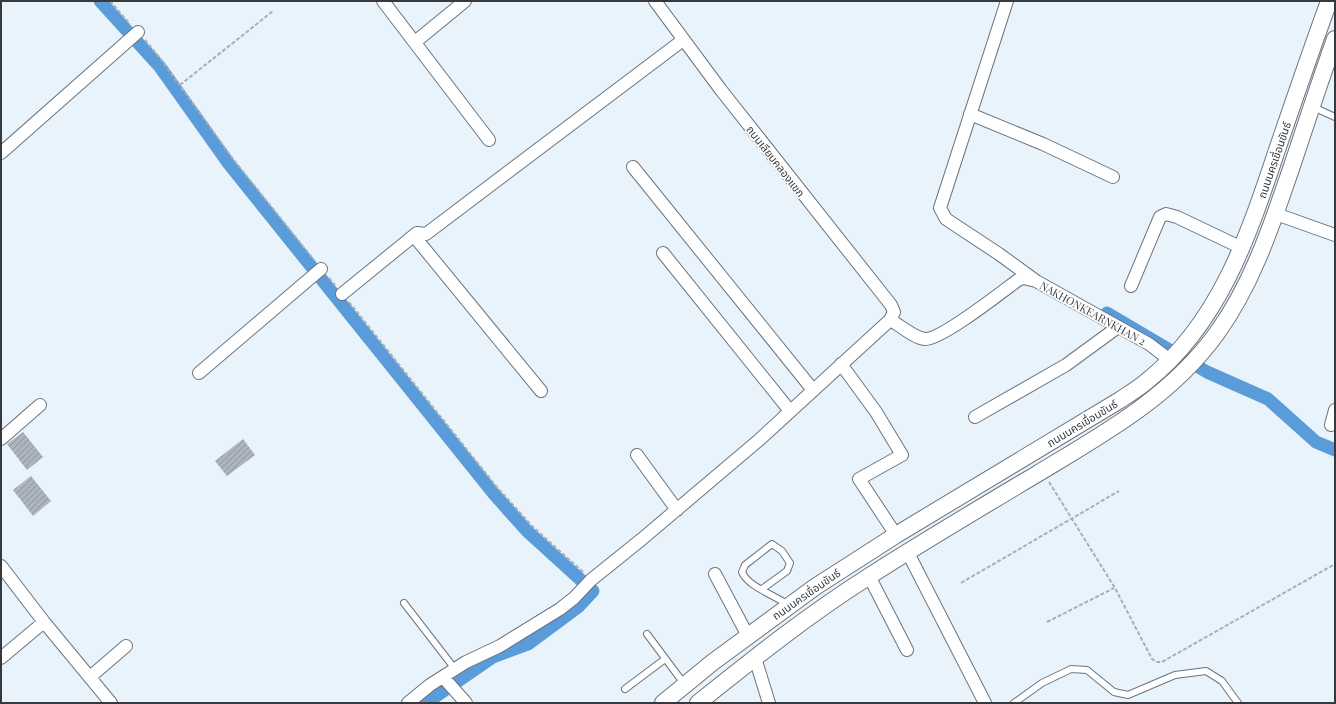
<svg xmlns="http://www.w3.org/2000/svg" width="1336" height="704" font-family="'Playfair Display','Noto Sans Thai',serif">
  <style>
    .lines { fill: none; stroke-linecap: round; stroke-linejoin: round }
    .canal { stroke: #599cd9; stroke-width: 13 }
    .building { fill: url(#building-hatch) }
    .service-casing { stroke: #6c747d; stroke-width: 8 }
    .minor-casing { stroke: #6c747d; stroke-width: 14 }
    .secondary-casing { stroke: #6c747d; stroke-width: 18 }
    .path { stroke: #a8afb7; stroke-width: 2; stroke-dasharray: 4 2; stroke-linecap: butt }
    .service { stroke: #fff; stroke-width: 6 }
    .minor { stroke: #fff; stroke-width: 12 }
    .secondary { stroke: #fff; stroke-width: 16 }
    .labels { text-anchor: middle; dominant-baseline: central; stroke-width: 3.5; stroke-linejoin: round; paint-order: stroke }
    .street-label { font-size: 11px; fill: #363a3e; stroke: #fff }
  </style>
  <defs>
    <pattern id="building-hatch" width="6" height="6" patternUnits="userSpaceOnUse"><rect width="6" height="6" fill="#acb5be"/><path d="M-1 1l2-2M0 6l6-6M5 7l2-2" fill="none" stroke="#8d949c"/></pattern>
  </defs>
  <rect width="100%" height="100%" fill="#e9f3fc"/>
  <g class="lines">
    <path class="canal" d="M 100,1 L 160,67 L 229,164 L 494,494 L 527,531 L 593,591 L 578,607 L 528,644 L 493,657 L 426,703
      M 1107,313 L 1207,372 L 1268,399 L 1316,442 L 1335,450"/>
  </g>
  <path class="building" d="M 23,432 L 43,457 L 27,470 L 7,444 Z
    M 243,439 L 255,455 L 227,476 L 215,461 Z
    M 31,476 L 51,501 L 33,516 L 13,490 Z"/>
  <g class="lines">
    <defs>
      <path id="service" d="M 1313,107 L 1335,117
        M 762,589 L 787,571 L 790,563 L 782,551 L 772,544 L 745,565 L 742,572 C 748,587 775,595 788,605
        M 404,603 L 455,669
        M 647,634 L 685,685
        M 625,689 L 665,659
        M 1014,703 L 1042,683 L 1071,669 L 1087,670 L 1114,692 L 1128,695 L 1175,675 L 1206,671 L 1222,681 L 1238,703"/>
      <path id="minor" d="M 383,1 L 489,140
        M 1007,1 L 940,208 L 946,219 L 999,254 L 1036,281
        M 415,42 L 465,1
        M 970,114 L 1043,144 L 1113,177
        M 1,153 L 138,32
        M 633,167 L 813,390
        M 1276,214 L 1335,235
        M 414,236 L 541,391
        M 663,253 L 790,411
        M 1131,286 L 1160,217 L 1166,214 L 1177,217 L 1242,248
        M 342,294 L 417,233 L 426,234 L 683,40
        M 890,320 C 900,325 914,338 925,339 C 941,340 1003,291 1018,280 L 1023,278 L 1036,281 L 1149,344 L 1170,360
        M 841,364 L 876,412 L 902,455 L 859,479 L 896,535
        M 199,373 L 321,269
        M 975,417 L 1066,365 L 1118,327
        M 1331,425 L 1335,410
        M 1,439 L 40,405
        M 637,455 L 677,510
        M 908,553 L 985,703
        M 1,566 L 44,622 L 111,703
        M 715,574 L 748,636
        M 869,576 L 907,650
        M 1,658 L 44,622
        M 755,658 L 769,703
        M 90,677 L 126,646
        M 443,677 L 466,703
        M 408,703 L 430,685 L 466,662 L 500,646 L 560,609 L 574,598 L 591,580 L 642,539 L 759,440 L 890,320 L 894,312 L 891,305 L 721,90 L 655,1"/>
      <path id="secondary" d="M 663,703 L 713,662 L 815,587 L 896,535 L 1120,400 C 1129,394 1139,388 1147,381 C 1220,323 1249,234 1277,150 C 1294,100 1311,51 1329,1
        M 698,703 C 753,659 808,615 868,577 C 924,541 980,508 1037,474 C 1103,434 1171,397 1217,333 C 1253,283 1272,224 1292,166 C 1306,124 1320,81 1335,39"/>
    </defs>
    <use href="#service" class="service-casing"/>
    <use href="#minor" class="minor-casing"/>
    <use href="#secondary" class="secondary-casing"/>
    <path class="path" d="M 110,1 L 130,24
      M 145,40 L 160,58 L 233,159 L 314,260
      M 180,85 L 273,11
      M 329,278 L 335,285
      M 349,302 L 496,486 L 532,526 L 583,572
      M 1049,482 L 1115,588 L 1152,659 L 1157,662 L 1162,662 L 1335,564
      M 961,583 L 1119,491
      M 1047,622 L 1114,588"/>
    <use href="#service" class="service"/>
    <use href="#minor" class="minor"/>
    <use href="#secondary" class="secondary"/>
  </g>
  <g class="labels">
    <g class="street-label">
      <text transform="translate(1274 160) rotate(-71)">ถนนนครเขื่อนขันธ์</text>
      <text transform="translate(776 161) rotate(52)">ถนนเลียบคลองแขก</text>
      <text transform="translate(1093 313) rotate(29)">NAKHONKEARNKHAN 2</text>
      <text transform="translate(1082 423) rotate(-31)">ถนนนครเขื่อนขันธ์</text>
      <text transform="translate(806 594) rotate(-35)">ถนนนครเขื่อนขันธ์</text>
    </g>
  </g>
  <rect width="1336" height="704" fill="none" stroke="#363a3e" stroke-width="4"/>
</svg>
